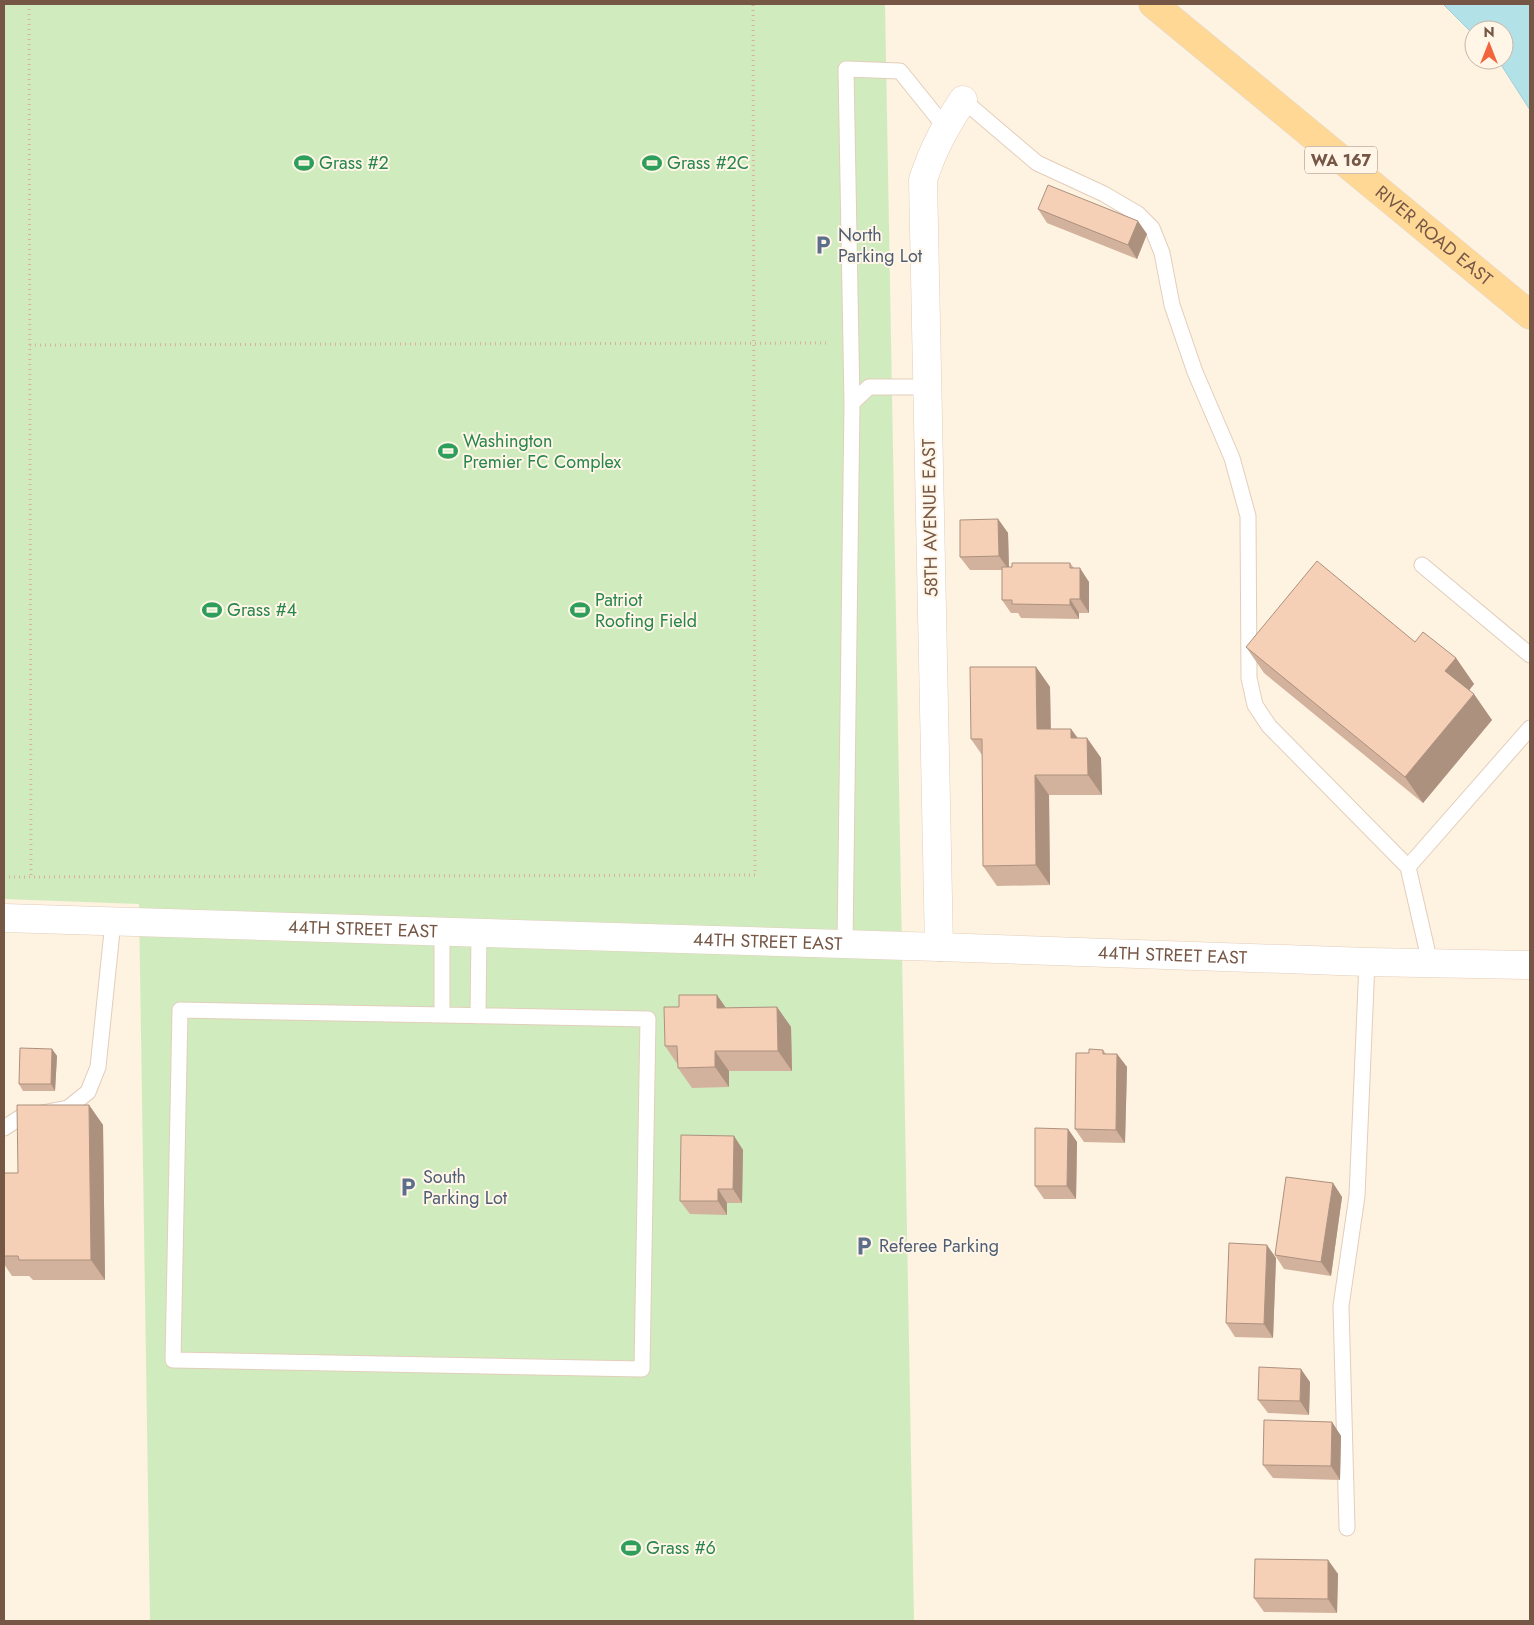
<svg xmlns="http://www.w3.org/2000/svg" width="1534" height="1625" font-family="Jost,sans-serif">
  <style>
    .green { fill: #d0ecbe }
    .water { fill: #b3e1e8; stroke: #99d0db }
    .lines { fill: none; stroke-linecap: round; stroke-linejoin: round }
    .lane-casing { stroke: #e2cebb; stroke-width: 17 }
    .street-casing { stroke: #e2cebb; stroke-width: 29 }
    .primary-casing { stroke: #ded7d3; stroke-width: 29 }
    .path { stroke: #dab299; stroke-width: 3; stroke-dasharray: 1 4; stroke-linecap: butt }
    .lane { stroke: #fff; stroke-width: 15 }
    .street { stroke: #fff; stroke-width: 28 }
    .primary { stroke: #ffd896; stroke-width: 28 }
    .wall { fill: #d3b29d }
    .shaded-wall { fill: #ac917f }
    .building { fill: #f5cfb6; stroke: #ac917f }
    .labels { text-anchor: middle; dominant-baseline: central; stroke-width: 4; stroke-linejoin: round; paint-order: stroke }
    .shield { fill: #fff6e8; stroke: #9f8777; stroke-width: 1 }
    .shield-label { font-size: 16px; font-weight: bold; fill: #765746 }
    .leisure-label { font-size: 18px; fill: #27864d; stroke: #fff6e8; text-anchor: start }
    .service-label { font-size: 18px; fill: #4e5e75; stroke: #fff6e8; text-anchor: start }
    .street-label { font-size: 18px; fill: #765746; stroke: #fff6e8 }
  </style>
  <rect width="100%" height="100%" fill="#fef2e0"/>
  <path class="green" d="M 4,4 L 885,4 L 914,1621 L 150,1621 L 139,904 L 4,899 Z"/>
  <path class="water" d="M 1443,4 L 1530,4 L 1530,110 L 1498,60 L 1504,60 L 1504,30 L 1474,30 L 1474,35 Z"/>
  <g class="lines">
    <defs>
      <path id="lane" d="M 963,100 L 1037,163 L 1104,194 L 1138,214 L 1152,228 L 1162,253 L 1172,305 L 1195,372 L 1232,458 L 1248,516 L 1249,678 L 1255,705 L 1269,726 L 1408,867
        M 852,403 L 846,69 L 900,71 L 945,127
        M 1422,565 L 1530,655
        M 442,932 L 442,1015
        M 845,944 L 852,403 L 869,387 L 927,387
        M 1430,963 L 1408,867 L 1530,728
        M 180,1010 L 648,1019 L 642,1369 L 173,1360 Z
        M 478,1016 L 479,933
        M 4,1128 L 21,1117 L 68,1108 L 88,1092 L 98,1067 L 113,922
        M 1347,1528 L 1341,1306 L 1357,1196 L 1367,962"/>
      <g id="street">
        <path id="s1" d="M 4,918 L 939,947 L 1367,962 L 1530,965"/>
        <path d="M 939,947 L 923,180 C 933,149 945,127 963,100"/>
      </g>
      <g id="primary">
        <path id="s2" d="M 1153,4 L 1530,315"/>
      </g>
    </defs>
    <use href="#lane" class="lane-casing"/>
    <use href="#street" class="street-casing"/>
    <use href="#primary" class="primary-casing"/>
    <path class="path" d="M 29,4 L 31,877
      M 30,345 L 828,343
      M 4,877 L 755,875 L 753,4"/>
    <use href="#lane" class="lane"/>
    <use href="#street" class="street"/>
    <use href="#primary" class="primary"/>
  </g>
  <path class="wall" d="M 1038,209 L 1147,234 L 1137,259 L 1047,223 Z
    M 998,519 L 1008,533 L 1009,567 L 1070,563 L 1074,568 L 1089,582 L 1089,613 L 1079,613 L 1079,619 L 1021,618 L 1018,613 L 1011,613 L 1002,600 L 1002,570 L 970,570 L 960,557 Z
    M 1415,642 L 1456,658 L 1474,684 L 1469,690 L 1492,720 L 1423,803 L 1264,673 L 1246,647 Z
    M 1036,667 L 1050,687 L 1051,729 L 1071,729 L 1078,738 L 1087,738 L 1101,758 L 1102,795 L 1049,795 L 1050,885 L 997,886 L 983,866 L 982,755 L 971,739 Z
    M 777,1007 L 791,1027 L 792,1071 L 729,1071 L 729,1087 L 692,1088 L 678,1068 L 678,1065 L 665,1046 L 725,1008 Z
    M 52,1049 L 57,1056 L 55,1091 L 23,1091 L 19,1084 Z
    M 1103,1050 L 1106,1054 L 1117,1054 L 1127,1067 L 1125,1143 L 1084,1142 L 1075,1129 L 1089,1053 Z
    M 89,1105 L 103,1125 L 105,1280 L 33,1280 L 29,1276 L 12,1276 L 4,1264 L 4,1173 L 18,1173 Z
    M 1068,1129 L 1077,1142 L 1076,1199 L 1044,1199 L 1035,1186 Z
    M 734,1136 L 743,1150 L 742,1203 L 727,1203 L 727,1215 L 690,1214 L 680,1201 Z
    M 1333,1183 L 1342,1197 L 1331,1276 L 1284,1269 L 1275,1255 Z
    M 1276,1258 L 1273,1338 L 1235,1337 L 1226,1323 Z
    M 1310,1382 L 1309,1415 L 1268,1413 L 1258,1400 Z
    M 1332,1422 L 1341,1436 L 1340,1480 L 1273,1478 L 1263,1465 Z
    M 1328,1560 L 1338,1574 L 1337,1613 L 1264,1612 L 1254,1598 Z"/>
  <path class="shaded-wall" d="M 1138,221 L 1147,234 L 1137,259 L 1128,245 Z
    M 998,519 L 1008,533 L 1009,570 L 999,556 Z
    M 1080,568 L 1089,582 L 1089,613 L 1080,599 Z
    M 1070,599 L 1079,613 L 1079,619 L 1070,605 Z
    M 1456,658 L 1474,684 L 1464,697 L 1445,671 Z
    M 1036,667 L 1050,687 L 1051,749 L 1037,729 Z
    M 1474,694 L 1492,720 L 1423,803 L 1405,777 Z
    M 1071,729 L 1085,749 L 1071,738 Z
    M 1087,738 L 1101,758 L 1102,795 L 1088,775 Z
    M 1035,775 L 1049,795 L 1050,885 L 1036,865 Z
    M 717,995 L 731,1015 L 717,1008 Z
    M 777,1007 L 791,1027 L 792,1071 L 778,1051 Z
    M 52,1049 L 57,1056 L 55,1091 L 51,1084 Z
    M 715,1051 L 729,1071 L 729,1087 L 715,1067 Z
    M 1117,1054 L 1127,1067 L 1125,1143 L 1116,1130 Z
    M 89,1105 L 103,1125 L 105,1280 L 91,1260 Z
    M 1068,1129 L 1077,1142 L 1076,1199 L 1067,1186 Z
    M 734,1136 L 743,1150 L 742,1203 L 733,1189 Z
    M 1333,1183 L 1342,1197 L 1331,1276 L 1321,1262 Z
    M 718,1189 L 727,1203 L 727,1215 L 718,1201 Z
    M 1267,1245 L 1276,1258 L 1273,1338 L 1264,1324 Z
    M 1301,1369 L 1310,1382 L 1309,1415 L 1300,1401 Z
    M 1332,1422 L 1341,1436 L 1340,1480 L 1331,1466 Z
    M 1328,1560 L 1338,1574 L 1337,1613 L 1328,1599 Z"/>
  <path class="building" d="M 1048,185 L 1138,221 L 1128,245 L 1038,209 Z
    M 998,519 L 999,556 L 960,557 L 960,520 Z
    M 1317,561 L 1415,642 L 1423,632 L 1456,658 L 1445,671 L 1474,694 L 1405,777 L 1246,647 Z
    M 1012,563 L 1070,563 L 1070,568 L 1080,568 L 1080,599 L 1070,599 L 1070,605 L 1012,604 L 1012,600 L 1002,600 L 1002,567 L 1012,567 Z
    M 970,667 L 1036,667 L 1037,729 L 1071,729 L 1071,738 L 1087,738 L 1088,775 L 1035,775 L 1036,865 L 983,866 L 982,739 L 971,739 Z
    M 679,995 L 717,995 L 717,1008 L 777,1007 L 778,1051 L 715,1051 L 715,1067 L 678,1068 L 677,1046 L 665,1046 L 664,1007 L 679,1007 Z
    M 20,1048 L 52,1049 L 51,1084 L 19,1084 Z
    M 1089,1049 L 1103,1050 L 1103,1054 L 1117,1054 L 1116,1130 L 1075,1129 L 1076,1053 L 1089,1053 Z
    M 17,1105 L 89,1105 L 91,1260 L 19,1260 L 18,1256 L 4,1256 L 4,1173 L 18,1173 Z
    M 1035,1128 L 1068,1129 L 1067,1186 L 1035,1186 Z
    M 681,1135 L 734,1136 L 733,1189 L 718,1189 L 718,1201 L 680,1201 Z
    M 1286,1177 L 1333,1183 L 1321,1262 L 1275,1255 Z
    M 1229,1243 L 1267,1245 L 1264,1324 L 1226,1323 Z
    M 1259,1367 L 1301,1369 L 1300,1401 L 1258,1400 Z
    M 1264,1420 L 1332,1422 L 1331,1466 L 1263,1465 Z
    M 1255,1559 L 1328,1560 L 1328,1599 L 1254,1598 Z"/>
  <defs>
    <symbol id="stadium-bare" viewBox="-9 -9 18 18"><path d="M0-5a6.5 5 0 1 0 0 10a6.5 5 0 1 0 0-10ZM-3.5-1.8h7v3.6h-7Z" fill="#2e9e5b" stroke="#fff6e8" stroke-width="2.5" paint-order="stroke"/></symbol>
    <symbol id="parking-bare" viewBox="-9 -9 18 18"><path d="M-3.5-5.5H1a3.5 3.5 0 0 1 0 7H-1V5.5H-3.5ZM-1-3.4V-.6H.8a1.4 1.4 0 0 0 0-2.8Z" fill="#5c6f8a" stroke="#fff6e8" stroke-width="2.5" paint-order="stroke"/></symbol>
  </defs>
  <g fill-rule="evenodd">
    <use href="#stadium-bare" x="290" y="149" width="28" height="28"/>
    <use href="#stadium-bare" x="638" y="149" width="28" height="28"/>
    <use href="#parking-bare" x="809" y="231" width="28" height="28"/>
    <use href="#stadium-bare" x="434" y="437" width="28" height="28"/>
    <use href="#stadium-bare" x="198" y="596" width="28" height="28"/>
    <use href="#stadium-bare" x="566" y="596" width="28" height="28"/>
    <use href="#parking-bare" x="394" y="1173" width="28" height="28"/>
    <use href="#parking-bare" x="850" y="1232" width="28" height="28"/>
    <use href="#stadium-bare" x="617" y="1534" width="28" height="28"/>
  </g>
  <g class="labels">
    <rect class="shield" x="1305" y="146.5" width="72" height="27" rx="4"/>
    <g class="shield-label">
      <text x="1341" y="160">WA 167</text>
    </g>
    <g class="leisure-label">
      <text x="319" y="163">Grass #2</text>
      <text x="667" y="163">Grass #2C</text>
      <text x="463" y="441">Washington<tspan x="463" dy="21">Premier FC Complex</tspan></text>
      <text x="595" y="600">Patriot<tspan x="595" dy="21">Roofing Field</tspan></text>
      <text x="227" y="610">Grass #4</text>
      <text x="646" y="1548">Grass #6</text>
    </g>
    <g class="service-label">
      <text x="838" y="235">North<tspan x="838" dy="21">Parking Lot</tspan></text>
      <text x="423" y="1177">South<tspan x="423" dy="21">Parking Lot</tspan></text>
      <text x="879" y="1246">Referee Parking</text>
    </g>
    <g class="street-label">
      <text stroke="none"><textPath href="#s2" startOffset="364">RIVER ROAD EAST</textPath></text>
      <text transform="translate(930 518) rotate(-91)">58TH AVENUE EAST</text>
      <text stroke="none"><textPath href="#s1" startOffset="359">44TH STREET EAST</textPath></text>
      <text stroke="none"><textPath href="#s1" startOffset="764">44TH STREET EAST</textPath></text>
      <text stroke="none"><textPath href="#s1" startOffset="1169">44TH STREET EAST</textPath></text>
    </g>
  </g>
  <rect width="1534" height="1625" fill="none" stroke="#765746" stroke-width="10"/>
  <g transform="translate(1489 45)"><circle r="24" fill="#fff6e8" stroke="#c8b6a7"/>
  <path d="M0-4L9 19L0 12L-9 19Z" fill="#f1643c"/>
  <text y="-8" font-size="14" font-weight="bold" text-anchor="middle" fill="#765746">N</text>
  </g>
</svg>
